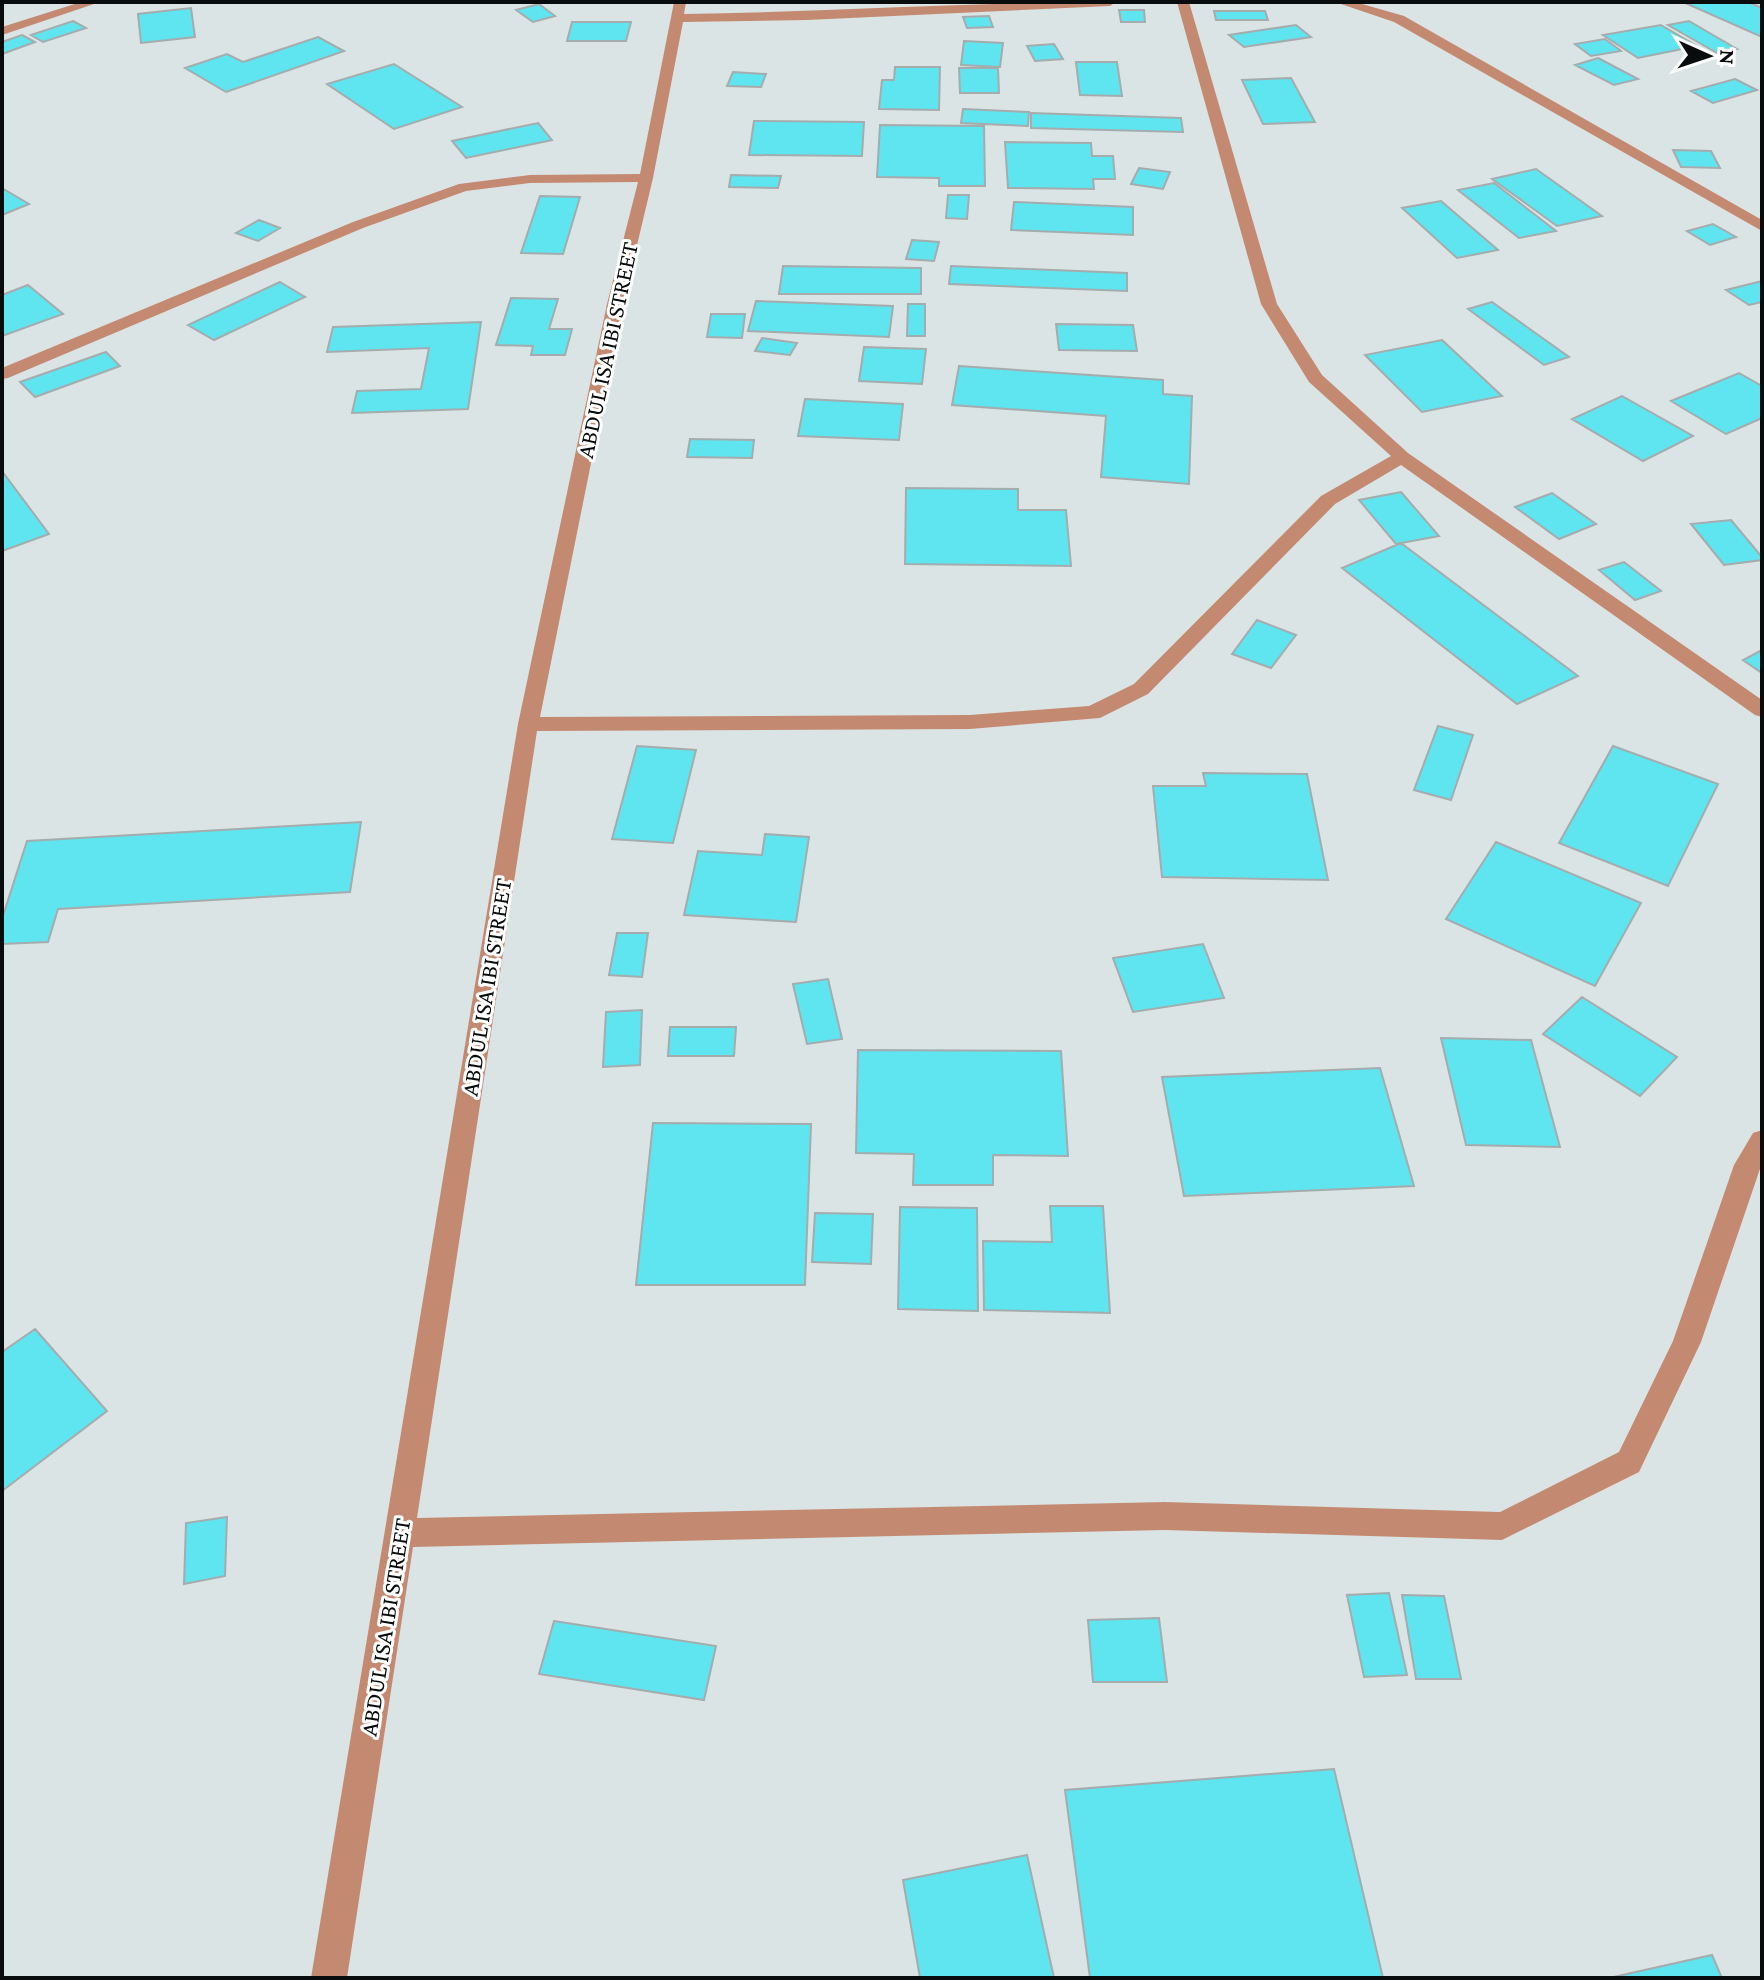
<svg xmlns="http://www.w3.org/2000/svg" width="1764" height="1980" font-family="'Crimson Pro',serif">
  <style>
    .building { fill: #5ee5f0; stroke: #a4acad; stroke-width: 2 }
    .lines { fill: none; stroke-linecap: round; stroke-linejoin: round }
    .street { fill: #c48a71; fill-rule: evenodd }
    .labels { text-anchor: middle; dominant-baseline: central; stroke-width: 6; stroke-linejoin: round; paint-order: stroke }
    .street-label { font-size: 24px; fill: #090c0c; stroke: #fff }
  </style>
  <rect width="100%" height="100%" fill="#dbe4e5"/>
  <path class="building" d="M 1683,2 L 1748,2 L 1762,8 L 1762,37 Z
    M 539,4 L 555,16 L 533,22 L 516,10 Z
    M 191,8 L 195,37 L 141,43 L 138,14 Z
    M 1119,10 L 1144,10 L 1145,22 L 1121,22 Z
    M 1214,11 L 1265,11 L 1268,20 L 1216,20 Z
    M 989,16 L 993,27 L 967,28 L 963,17 Z
    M 73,21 L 86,28 L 43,42 L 31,35 Z
    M 1689,21 L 1737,49 L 1717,53 L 1668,25 Z
    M 572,22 L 631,22 L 626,41 L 567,41 Z
    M 1296,25 L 1311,37 L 1244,47 L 1229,35 Z
    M 1661,25 L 1697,46 L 1638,58 L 1603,35 Z
    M 22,35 L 35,42 L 2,54 L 2,42 Z
    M 318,37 L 344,51 L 226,92 L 185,68 L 227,54 L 243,62 Z
    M 1605,39 L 1621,51 L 1591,56 L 1575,44 Z
    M 964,41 L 1003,43 L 1000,67 L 961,65 Z
    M 1054,44 L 1063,59 L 1035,61 L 1027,46 Z
    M 1598,58 L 1638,79 L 1614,85 L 1575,65 Z
    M 1076,62 L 1117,62 L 1122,96 L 1080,95 Z
    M 394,64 L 462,107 L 394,129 L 327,84 Z
    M 895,67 L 940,67 L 939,110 L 879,109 L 882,80 L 894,80 Z
    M 959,68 L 998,68 L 999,93 L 960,93 Z
    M 733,72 L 766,74 L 761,87 L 727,86 Z
    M 1291,78 L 1315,122 L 1263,124 L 1242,80 Z
    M 1735,79 L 1757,90 L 1713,103 L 1691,91 Z
    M 963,109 L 1029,112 L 1028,126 L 961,123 Z
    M 1031,113 L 1181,118 L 1183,132 L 1031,128 Z
    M 754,121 L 864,122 L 862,156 L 749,155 Z
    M 538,123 L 552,140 L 466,158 L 452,141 Z
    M 880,125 L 984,126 L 985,186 L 939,186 L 939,178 L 877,177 Z
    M 1005,142 L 1091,143 L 1092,156 L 1113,156 L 1115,179 L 1093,179 L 1094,189 L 1008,188 Z
    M 1673,150 L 1711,151 L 1720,168 L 1681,167 Z
    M 1139,168 L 1170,172 L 1163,189 L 1131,184 Z
    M 1536,169 L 1602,216 L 1557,226 L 1492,179 Z
    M 731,175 L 781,176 L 778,188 L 729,187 Z
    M 1494,183 L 1556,231 L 1519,238 L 1458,190 Z
    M 2,188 L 29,204 L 2,215 Z
    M 948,195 L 969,195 L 967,219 L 946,218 Z
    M 540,196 L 580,197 L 563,254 L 521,253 Z
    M 1441,201 L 1498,250 L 1457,258 L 1402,208 Z
    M 1014,202 L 1133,207 L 1133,235 L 1011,230 Z
    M 259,220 L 280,228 L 258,241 L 236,233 Z
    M 1713,224 L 1736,237 L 1710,245 L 1687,231 Z
    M 912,240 L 939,242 L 934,261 L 906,259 Z
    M 783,266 L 921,268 L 921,294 L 779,294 Z
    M 951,266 L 1127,273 L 1127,291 L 949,284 Z
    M 1762,281 L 1762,302 L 1749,305 L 1726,290 Z
    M 280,282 L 305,297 L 214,340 L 188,325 Z
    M 28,285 L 63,314 L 2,336 L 2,295 Z
    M 511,298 L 558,299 L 549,329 L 572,329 L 565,355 L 531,355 L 533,346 L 496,345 Z
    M 756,301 L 893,306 L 889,337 L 748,331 Z
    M 1492,302 L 1569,357 L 1544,365 L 1468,309 Z
    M 908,304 L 925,304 L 925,336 L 907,336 Z
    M 711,314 L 745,314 L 742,338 L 707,337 Z
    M 481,322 L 468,409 L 352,413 L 357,391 L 421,389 L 429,348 L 327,352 L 333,327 Z
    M 1056,324 L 1133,325 L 1137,351 L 1059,350 Z
    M 762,338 L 797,343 L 790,355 L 755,351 Z
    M 1442,340 L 1502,396 L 1422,412 L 1365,355 Z
    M 864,347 L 926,349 L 922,384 L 859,381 Z
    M 106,352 L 120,366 L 35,397 L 20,382 Z
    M 959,366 L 1163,380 L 1163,394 L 1192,396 L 1189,484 L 1101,477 L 1106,416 L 952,405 Z
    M 1739,373 L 1762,386 L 1762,418 L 1726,434 L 1671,401 Z
    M 1622,396 L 1693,436 L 1643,461 L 1572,419 Z
    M 805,399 L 903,404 L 899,440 L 798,436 Z
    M 690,439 L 754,440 L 752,458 L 687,457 Z
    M 2,471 L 49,534 L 2,551 Z
    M 906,488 L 1018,489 L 1018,510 L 1066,510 L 1071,566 L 905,564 Z
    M 1401,492 L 1439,536 L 1396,544 L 1359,500 Z
    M 1552,493 L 1596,524 L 1559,539 L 1515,507 Z
    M 1731,520 L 1762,557 L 1762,560 L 1724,565 L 1691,524 Z
    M 1401,543 L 1578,676 L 1517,704 L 1342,568 Z
    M 1624,562 L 1661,591 L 1635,600 L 1599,570 Z
    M 1257,620 L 1296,635 L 1271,668 L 1232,654 Z
    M 1762,650 L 1762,673 L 1743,660 Z
    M 1438,726 L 1473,735 L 1451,800 L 1414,790 Z
    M 637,746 L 696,750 L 673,843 L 612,839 Z
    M 1613,746 L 1718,784 L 1668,886 L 1559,843 Z
    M 1203,773 L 1307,774 L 1328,880 L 1162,877 L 1153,786 L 1206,786 Z
    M 361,822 L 350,892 L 58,909 L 48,942 L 2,944 L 2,919 L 27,841 Z
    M 765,834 L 809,837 L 796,922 L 684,915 L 698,851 L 762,855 Z
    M 1496,842 L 1641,903 L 1595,986 L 1446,919 Z
    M 617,933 L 648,933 L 642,977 L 609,975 Z
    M 1203,944 L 1224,998 L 1133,1012 L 1113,958 Z
    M 828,979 L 842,1039 L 807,1044 L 793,984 Z
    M 1582,997 L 1677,1057 L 1640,1096 L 1543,1034 Z
    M 642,1010 L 640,1065 L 603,1067 L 606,1012 Z
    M 670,1027 L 736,1027 L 734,1056 L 668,1056 Z
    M 1441,1038 L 1531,1040 L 1560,1147 L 1466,1145 Z
    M 858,1050 L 1061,1051 L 1068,1156 L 993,1155 L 993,1185 L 913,1185 L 914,1154 L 856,1153 Z
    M 1380,1068 L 1414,1186 L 1184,1196 L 1162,1077 Z
    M 653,1123 L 811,1124 L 805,1285 L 636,1285 Z
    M 1050,1206 L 1103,1206 L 1110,1313 L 984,1310 L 983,1241 L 1052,1242 Z
    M 900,1207 L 977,1208 L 978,1311 L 898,1309 Z
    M 815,1213 L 873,1214 L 871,1264 L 812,1262 Z
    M 35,1329 L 107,1411 L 2,1491 L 2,1352 Z
    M 227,1517 L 225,1576 L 184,1584 L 186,1523 Z
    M 1389,1593 L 1407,1675 L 1364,1677 L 1347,1595 Z
    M 1402,1595 L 1444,1596 L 1461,1679 L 1416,1679 Z
    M 1159,1618 L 1167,1682 L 1093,1682 L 1088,1620 Z
    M 554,1621 L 716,1646 L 704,1700 L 539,1674 Z
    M 1334,1769 L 1383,1978 L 1090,1978 L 1065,1790 Z
    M 1027,1855 L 1054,1978 L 920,1978 L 903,1880 Z
    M 1712,1955 L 1722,1978 L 1609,1978 Z"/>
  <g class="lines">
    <path class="street" d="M 81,2 L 100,2 L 2,35 L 2,27 Z
      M 674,2 L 686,2 L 684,14 C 828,12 972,2 1116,2 L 1110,6 L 807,20 L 683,22 L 653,178 L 623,304 L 540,717 L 970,715 L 1089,706 L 1134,684 L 1321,496 L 1391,456 L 1309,382 L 1261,304 L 1177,2 L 1189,2 L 1277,304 L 1322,375 L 1408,453 L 1762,700 L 1762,717 L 1755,715 L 1401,465 L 1335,504 L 1148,694 L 1100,718 L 970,729 L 537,731 L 417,1518 L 1165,1502 L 1500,1512 L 1619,1452 L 1673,1341 L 1734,1165 L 1753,1133 L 1762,1130 L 1762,1163 L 1701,1342 L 1639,1472 L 1502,1540 L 1165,1530 L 413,1547 L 347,1978 L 311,1978 L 518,724 L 607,304 L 638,182 L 530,183 L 466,191 L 363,228 L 8,378 L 2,379 L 2,368 L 353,222 L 459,184 L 530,175 L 640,174 Z
      M 1335,2 L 1355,2 L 1404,16 L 1762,220 L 1762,231 L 1394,22 Z"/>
  </g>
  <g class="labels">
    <g class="street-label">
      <text transform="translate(607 350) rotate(-78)">ABDUL ISA IBI STREET</text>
      <text transform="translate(486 987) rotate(-81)">ABDUL ISA IBI STREET</text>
      <text transform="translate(385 1627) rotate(-81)">ABDUL ISA IBI STREET</text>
    </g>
  </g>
  <rect width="1764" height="1980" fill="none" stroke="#090c0c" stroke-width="8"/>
  <g transform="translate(1708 56) rotate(93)" stroke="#ffffff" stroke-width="6" paint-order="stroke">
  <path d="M0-6L14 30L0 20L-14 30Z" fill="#090c0c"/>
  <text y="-12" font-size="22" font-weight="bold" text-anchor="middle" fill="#090c0c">N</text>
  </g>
</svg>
